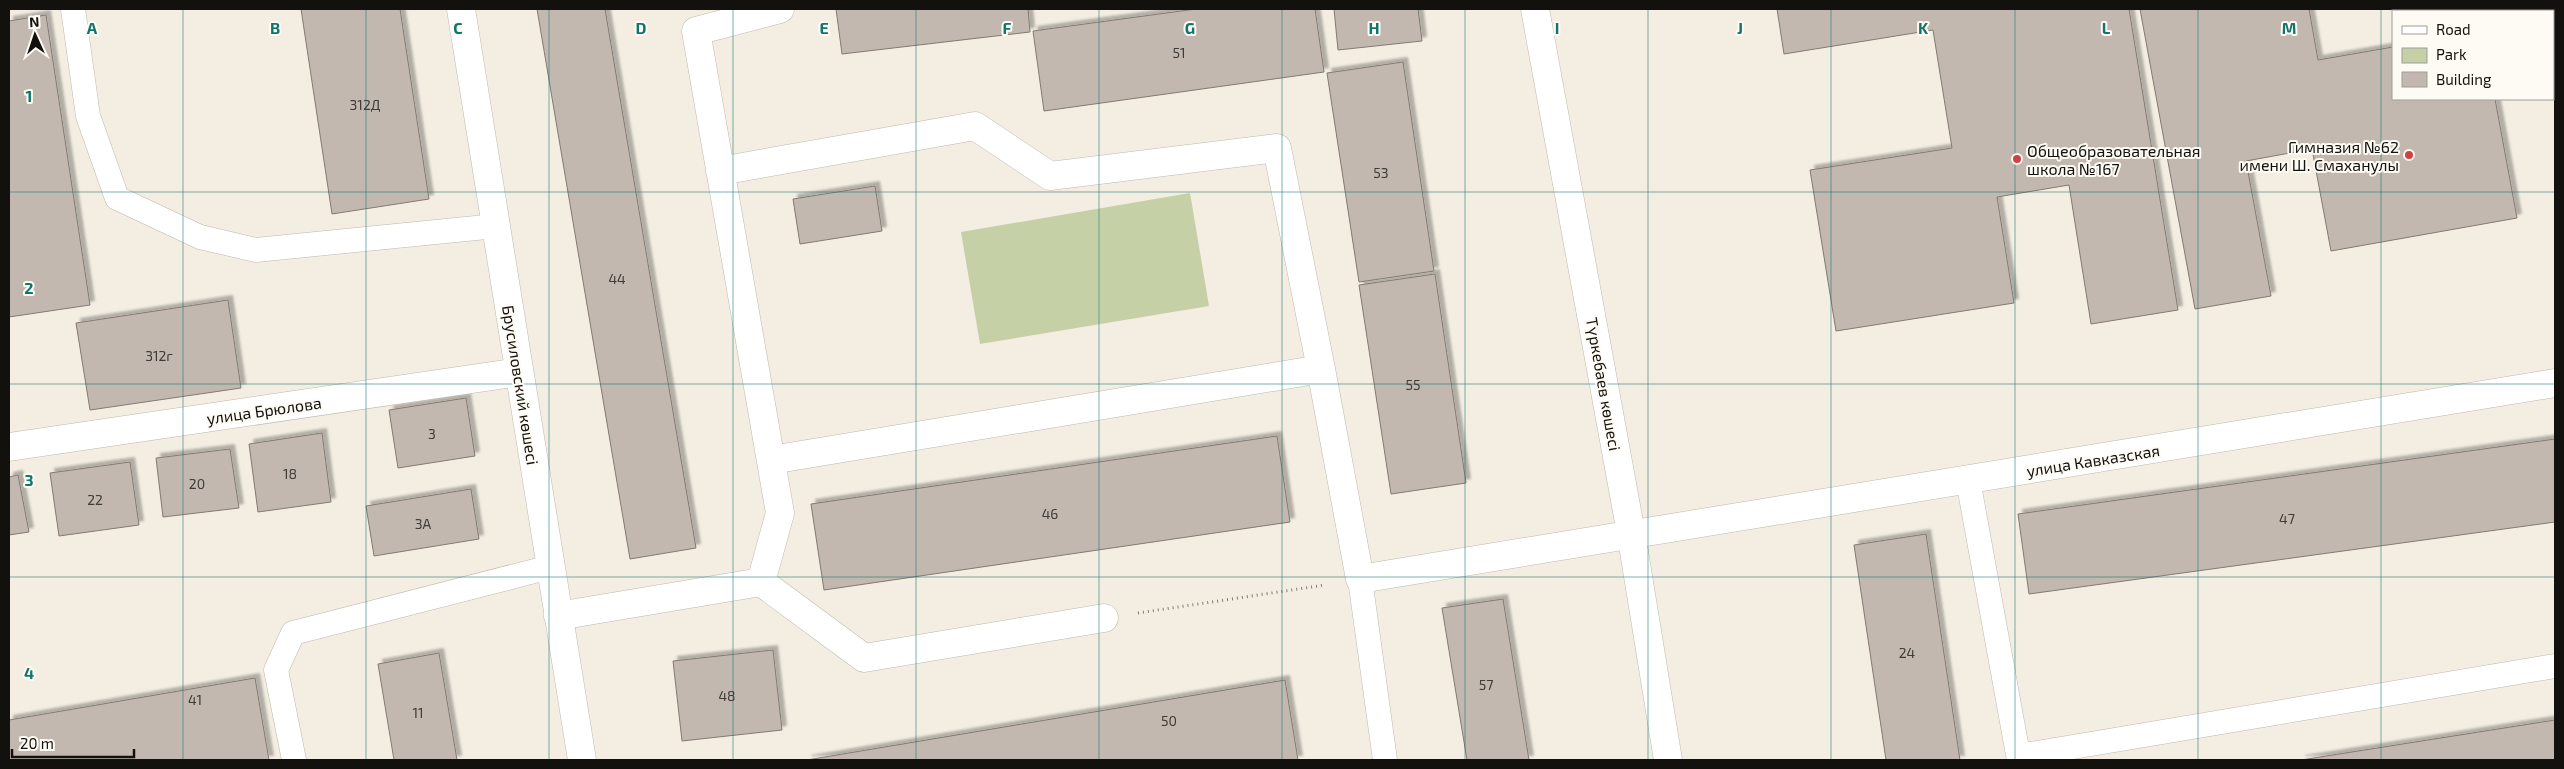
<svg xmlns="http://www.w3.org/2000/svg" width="2564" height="769" font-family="'Exo 2',sans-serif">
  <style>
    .green { fill: #c5d0a7 }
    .building { fill: #c2b8b0; stroke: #837a72; filter: url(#shadow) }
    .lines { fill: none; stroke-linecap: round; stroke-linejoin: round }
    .lane-casing { stroke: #bfb9ae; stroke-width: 25 }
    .street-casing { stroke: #bfb9ae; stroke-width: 29 }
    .secondary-casing { stroke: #bfb9ae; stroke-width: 29 }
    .path { stroke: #817d76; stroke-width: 3; stroke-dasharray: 1 4; stroke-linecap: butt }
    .lane { stroke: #fff; stroke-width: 24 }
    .street { stroke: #fff; stroke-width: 28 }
    .secondary { stroke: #fff; stroke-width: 28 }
    .grid { fill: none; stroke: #0f766e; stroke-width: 1; stroke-opacity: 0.55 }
    .poi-dot { fill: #d04145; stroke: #fefbf4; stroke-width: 2 }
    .labels { text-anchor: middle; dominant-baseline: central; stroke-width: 4; stroke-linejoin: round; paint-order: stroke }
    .number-label { font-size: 14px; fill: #3f3b36 }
    .poi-label { font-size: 16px; fill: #13110e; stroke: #fefbf4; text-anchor: end }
    .street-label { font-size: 16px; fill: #13110e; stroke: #fefbf4 }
    .grid-label { font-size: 16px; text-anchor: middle; font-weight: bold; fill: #0f766e; stroke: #fefbf4; stroke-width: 4; stroke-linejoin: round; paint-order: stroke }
  </style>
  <defs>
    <filter id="shadow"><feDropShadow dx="4.5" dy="-4.5" stdDeviation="1" flood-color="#0004"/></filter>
  </defs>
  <rect width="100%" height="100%" fill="#f3ede2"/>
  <path class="green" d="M 1190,193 L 1209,306 L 980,344 L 961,232 Z"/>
  <path class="building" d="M 301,9 L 400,9 L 429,199 L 332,214 Z
    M 537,9 L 605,9 L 696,548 L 630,559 Z
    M 836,9 L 1028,9 L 1030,32 L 842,54 Z
    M 1196,9 L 1315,9 L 1324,72 L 1044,111 L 1033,31 Z
    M 1334,9 L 1418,9 L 1422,41 L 1338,50 Z
    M 1777,9 L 2129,9 L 2178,310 L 2091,324 L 2069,185 L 1997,197 L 2014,303 L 1836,331 L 1810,170 L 1952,148 L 1933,30 L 1784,54 Z
    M 2140,9 L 2309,9 L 2318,60 L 2393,47 L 2393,99 L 2495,99 L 2517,218 L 2331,251 L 2312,149 L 2246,161 L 2271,296 L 2195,309 Z
    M 46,15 L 90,305 L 9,317 L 9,21 Z
    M 1403,62 L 1434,271 L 1359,282 L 1327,73 Z
    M 875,186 L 882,231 L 800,244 L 793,199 Z
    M 1435,274 L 1466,483 L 1391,494 L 1359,285 Z
    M 228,300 L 241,388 L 90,410 L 76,323 Z
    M 466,398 L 475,456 L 398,468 L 389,410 Z
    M 322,433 L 331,502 L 258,512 L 249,444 Z
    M 1277,436 L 1290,522 L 824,590 L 811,504 Z
    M 2555,439 L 2555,522 L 2029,594 L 2018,514 Z
    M 230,449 L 239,508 L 163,517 L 156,458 Z
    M 130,462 L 139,525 L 59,536 L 50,473 Z
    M 18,475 L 29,532 L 9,535 L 9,477 Z
    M 471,489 L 479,539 L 374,556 L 366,506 Z
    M 1926,534 L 1960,760 L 1886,760 L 1854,545 Z
    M 1503,599 L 1529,760 L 1467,760 L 1442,608 Z
    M 773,650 L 782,730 L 682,741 L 673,661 Z
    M 439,653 L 457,760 L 394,760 L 378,664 Z
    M 255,678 L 269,760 L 9,760 L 9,720 Z
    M 1285,680 L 1298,760 L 807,760 Z
    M 2555,720 L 2555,760 L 2301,760 Z"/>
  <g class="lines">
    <defs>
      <path id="lane" d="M 73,9 L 88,116 L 117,198 L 200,237 L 256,250 L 496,226
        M 1968,480 L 2019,760
        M 1360,579 L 1385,760
        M 2019,756 L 2555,666
        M 294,760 L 276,670 L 293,633 L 550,567"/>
      <path id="street" d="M 720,171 L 975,126 L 1050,176 L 1277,148 L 1321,369 L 771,460
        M 1321,369 L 1360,579 L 2555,383
        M 9,447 L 519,372
        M 761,582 L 864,658 L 1104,618
        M 558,616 L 761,582 L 780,513 L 696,31 L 780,9"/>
      <path id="secondary" d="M 461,9 L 582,760
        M 1535,9 L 1631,533 L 1668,760"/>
    </defs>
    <use href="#lane" class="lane-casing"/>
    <use href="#street" class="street-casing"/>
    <use href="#secondary" class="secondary-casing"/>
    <path class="path" d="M 1138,613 L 1325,585"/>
    <use href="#lane" class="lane"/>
    <use href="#street" class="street"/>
    <use href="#secondary" class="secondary"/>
  </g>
  <path class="grid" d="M 183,9 L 183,760M 366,9 L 366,760M 549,9 L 549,760M 733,9 L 733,760M 916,9 L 916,760M 1099,9 L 1099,760M 1282,9 L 1282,760M 1465,9 L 1465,760M 1648,9 L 1648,760M 1831,9 L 1831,760M 2015,9 L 2015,760M 2198,9 L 2198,760M 2381,9 L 2381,760M 9,192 L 2555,192M 9,384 L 2555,384M 9,577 L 2555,577"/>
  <g class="poi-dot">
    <circle cx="2409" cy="155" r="5"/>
    <circle cx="2017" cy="159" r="5"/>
  </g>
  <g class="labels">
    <g class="number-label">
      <text x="1179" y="52">51</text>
      <text x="365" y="104">312Д</text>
      <text x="1381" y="172">53</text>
      <text x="617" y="278">44</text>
      <text x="159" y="355">312г</text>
      <text x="1413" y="384">55</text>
      <text x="432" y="433">3</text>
      <text x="290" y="473">18</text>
      <text x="197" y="483">20</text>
      <text x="95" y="499">22</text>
      <text x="1050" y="513">46</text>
      <text x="2287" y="518">47</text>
      <text x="423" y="523">3А</text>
      <text x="1907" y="652">24</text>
      <text x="1486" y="684">57</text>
      <text x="727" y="695">48</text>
      <text x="195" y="699">41</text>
      <text x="418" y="712">11</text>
      <text x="1169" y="720">50</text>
    </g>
    <g class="poi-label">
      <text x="2399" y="146">Гимназия №62<tspan x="2399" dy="18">имени Ш. Смаханулы</tspan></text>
      <text x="2027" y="150" text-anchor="start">Общеобразовательная<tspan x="2027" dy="18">школа №167</tspan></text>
    </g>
    <g class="street-label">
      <text transform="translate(1604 384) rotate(80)">Түркебаев көшесі</text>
      <text transform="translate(521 385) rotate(81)">Брусиловский көшесі</text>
      <text transform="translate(264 410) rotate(-8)">улица Брюлова</text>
      <text transform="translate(2093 460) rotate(-9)">улица Кавказская</text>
    </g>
  </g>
  <g class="grid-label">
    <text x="92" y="34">A</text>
    <text x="275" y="34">B</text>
    <text x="458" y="34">C</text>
    <text x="641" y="34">D</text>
    <text x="824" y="34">E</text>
    <text x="1007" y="34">F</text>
    <text x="1190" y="34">G</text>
    <text x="1374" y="34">H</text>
    <text x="1557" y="34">I</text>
    <text x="1740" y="34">J</text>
    <text x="1923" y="34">K</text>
    <text x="2106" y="34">L</text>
    <text x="2289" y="34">M</text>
    <text x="29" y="102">1</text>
    <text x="29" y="294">2</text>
    <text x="29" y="486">3</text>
    <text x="29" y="679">4</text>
  </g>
  <rect width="2564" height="769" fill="none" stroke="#13110e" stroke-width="20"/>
  <rect x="2392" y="10" width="162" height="90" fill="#fefbf4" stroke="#a09d98"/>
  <rect x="2402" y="26" width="25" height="8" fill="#ffffff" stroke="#a09d98"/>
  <text x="2436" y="35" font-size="15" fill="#13110e">Road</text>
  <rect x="2402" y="48" width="25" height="15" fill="#c5d0a7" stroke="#a09d98"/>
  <text x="2436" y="60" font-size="15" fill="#13110e">Park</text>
  <rect x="2402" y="72" width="25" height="15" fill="#c2b8b0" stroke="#a09d98"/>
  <text x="2436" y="85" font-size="15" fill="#13110e">Building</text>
  <g transform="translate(35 35) rotate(357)" stroke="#fefbf4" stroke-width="4" paint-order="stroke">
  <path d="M0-4L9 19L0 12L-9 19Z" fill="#13110e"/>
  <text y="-8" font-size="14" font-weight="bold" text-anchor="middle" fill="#13110e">N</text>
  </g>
  <path d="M12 749v8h122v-8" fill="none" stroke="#13110e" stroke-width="2.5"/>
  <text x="20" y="749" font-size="15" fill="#13110e" stroke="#fefbf4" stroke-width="4" paint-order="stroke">20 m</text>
</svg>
